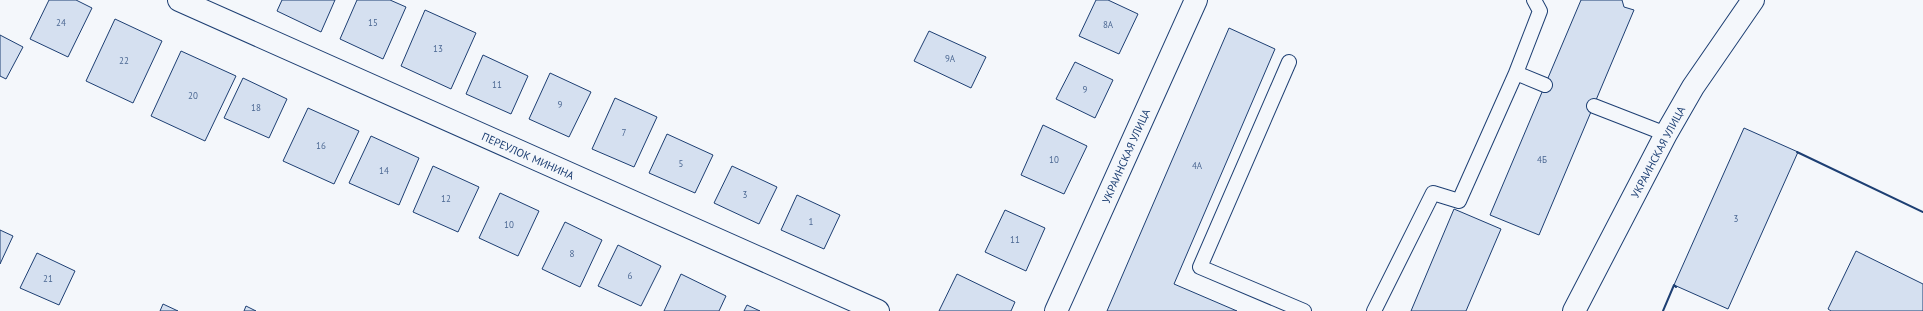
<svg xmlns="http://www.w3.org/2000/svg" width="1923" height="311" viewBox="0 0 1923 311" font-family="'PT Sans',sans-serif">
<rect width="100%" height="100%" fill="#f4f7fb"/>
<path fill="#d5e0f0" stroke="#1d3f73" d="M49,0H76L92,8L68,57L30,39Z
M282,0H335L321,32L277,11Z
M357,0H390L406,7L383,59L340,39Z
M1096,0H1108L1138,14L1119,54L1079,36Z
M1581,0H1622L1624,7L1634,10L1539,235L1490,215Z
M425,10L476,33L451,89L401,66Z
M115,19L162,41L133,103L86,81Z
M1229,28L1275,49L1174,284L1237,311H1107Z
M929,31L986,57L971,88L914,61Z
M0,35L23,47L6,79L0,76Z
M181,51L236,76L205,141L151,116Z
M483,55L528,76L511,114L466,94Z
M1075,62L1113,80L1095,118L1056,99Z
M550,73L591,92L569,137L529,119Z
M243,78L287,99L269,138L224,118Z
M615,98L657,117L634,167L592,149Z
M308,108L359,131L334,184L283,161Z
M1043,125L1087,146L1064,194L1021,175Z
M1744,128L1798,152L1728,309L1674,285Z
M667,134L713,155L695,193L649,173Z
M371,136L419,158L399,205L349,183Z
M433,166L479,187L458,232L413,212Z
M732,166L777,187L759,224L714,203Z
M500,193L539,211L518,256L479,238Z
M797,195L840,215L824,249L781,230Z
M1454,209L1501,229L1466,311H1411Z
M1005,210L1045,228L1026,271L985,252Z
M565,222L602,240L580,287L542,269Z
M0,230L13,236L0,264Z
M618,245L661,266L641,306L598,286Z
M1856,251L1923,284V311H1831L1828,309Z
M37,253L75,271L59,305L20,288Z
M681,274L726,296L719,311H664Z
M957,274L1015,302L1011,311H939Z
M163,304L178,311H160Z
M747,305L760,311H744Z
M246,306L256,311H244Z"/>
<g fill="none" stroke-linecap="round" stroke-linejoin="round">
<g stroke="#1d3f73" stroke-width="16">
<path id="lane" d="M1289,62L1200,267L1304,311
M1516,73L1540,11L1534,0
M1594,106L1666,134
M1374,311L1433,193L1459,201L1516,73L1545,85"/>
</g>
<g stroke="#1d3f73" stroke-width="24">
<path id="street" d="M179,0L878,311
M1056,311L1196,0"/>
</g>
<g stroke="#1d3f73" stroke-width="24">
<path id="secondary" d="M1574,311L1666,134L1693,87L1753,0"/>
</g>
<use href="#lane" stroke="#f4f7fb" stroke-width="14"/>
<use href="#street" stroke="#f4f7fb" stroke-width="22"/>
<use href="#secondary" stroke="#f4f7fb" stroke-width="22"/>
<path stroke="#1d3f73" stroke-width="2" d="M1797,152L1923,212
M1663,311L1674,285L1676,287"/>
</g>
<g text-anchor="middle" stroke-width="3" stroke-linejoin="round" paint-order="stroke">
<g font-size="9" fill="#4b6792">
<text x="61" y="26">24</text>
<text x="373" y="26">15</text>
<text x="1108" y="28">8А</text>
<text x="438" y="52">13</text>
<text x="950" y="62">9А</text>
<text x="124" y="64">22</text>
<text x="497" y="88">11</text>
<text x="1085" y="93">9</text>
<text x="193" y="99">20</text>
<text x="560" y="108">9</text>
<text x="256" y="111">18</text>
<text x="624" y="136">7</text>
<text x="321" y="149">16</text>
<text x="1054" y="163">10</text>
<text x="1542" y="163">4Б</text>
<text x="681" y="167">5</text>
<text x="1197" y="169">4А</text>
<text x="384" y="174">14</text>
<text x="745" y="198">3</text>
<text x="446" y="202">12</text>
<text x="1736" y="222">3</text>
<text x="811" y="225">1</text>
<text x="509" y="228">10</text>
<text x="1015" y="243">11</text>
<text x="572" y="257">8</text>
<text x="630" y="279">6</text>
<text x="48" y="282">21</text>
</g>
<g font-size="11" fill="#1d3f73" stroke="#f4f7fb">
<text transform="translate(1658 152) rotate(-62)" y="4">УКРАИНСКАЯ УЛИЦА</text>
<text transform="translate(528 156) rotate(24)" y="4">ПЕРЕУЛОК МИНИНА</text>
<text transform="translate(1126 156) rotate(-66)" y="4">УКРАИНСКАЯ УЛИЦА</text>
</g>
</g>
</svg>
